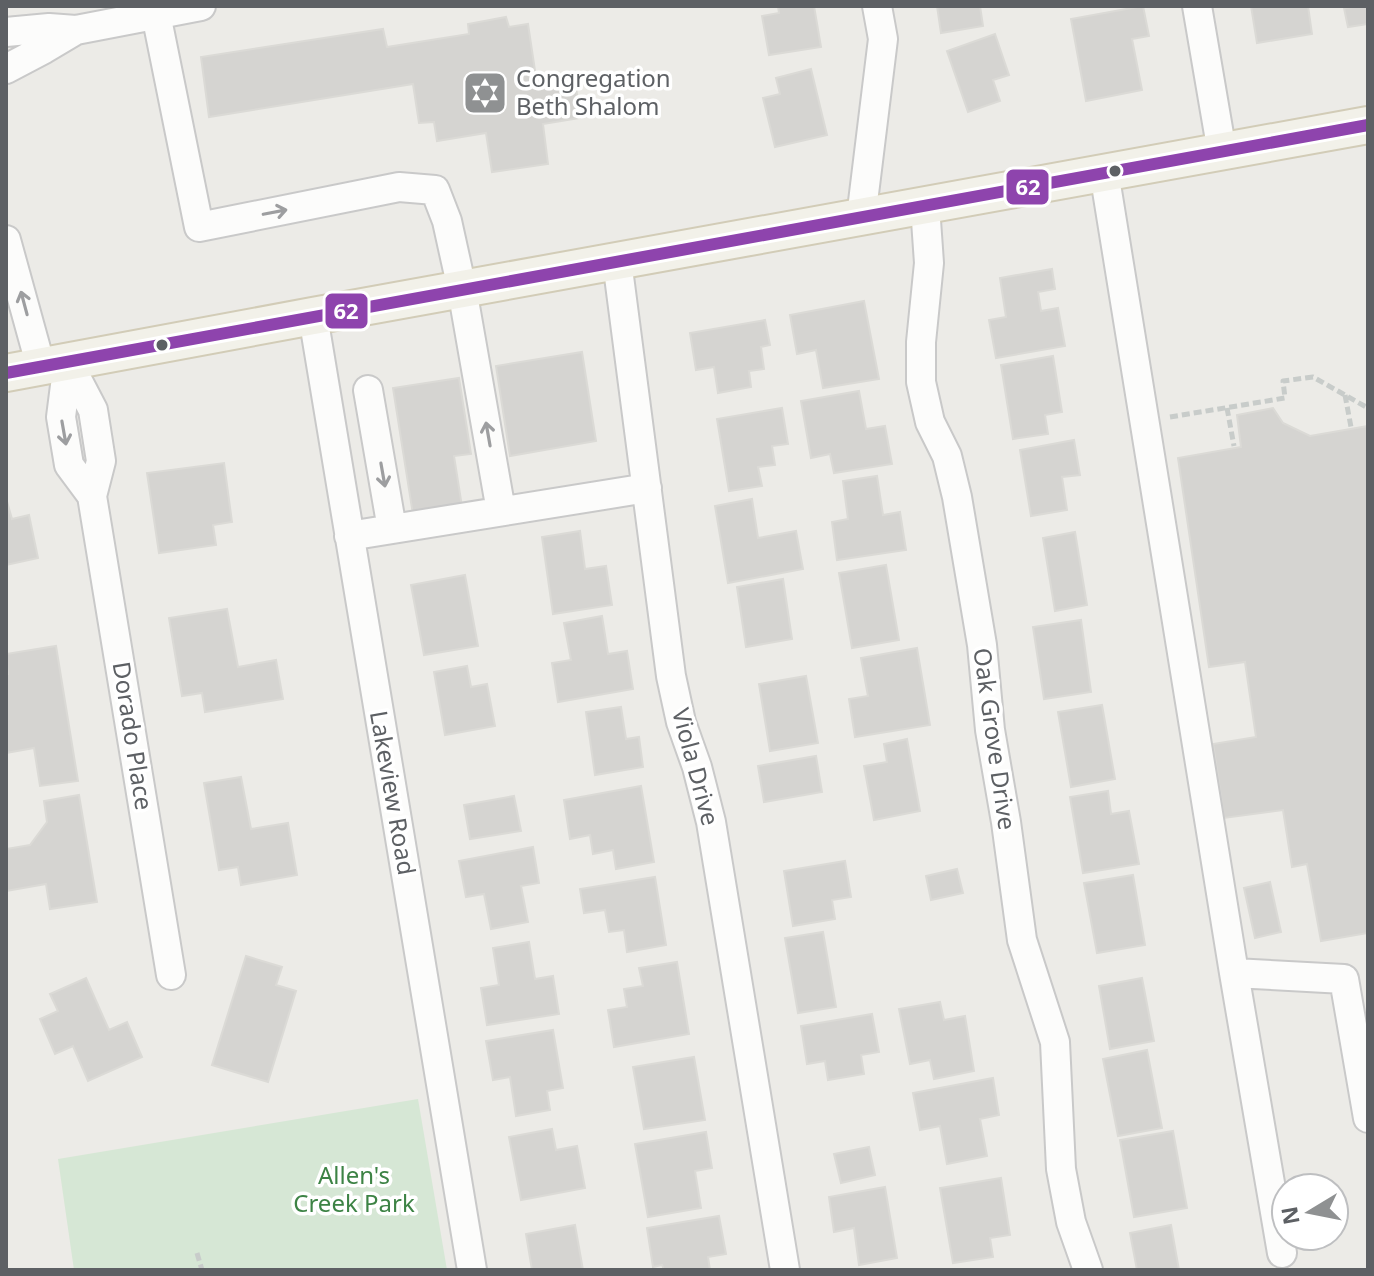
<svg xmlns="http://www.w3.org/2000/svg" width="1374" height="1276" viewBox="0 0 1374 1276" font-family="'Noto Sans',sans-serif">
<rect width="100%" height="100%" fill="#ecebe7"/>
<path fill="#d6e7d5" d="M418,1099L447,1270H74L58,1159Z"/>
<path fill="#d5d4d1" stroke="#dbdad6" stroke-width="2" d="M778,6H814L821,47L769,55L762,16L779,13Z
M937,6H980L983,26L941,33Z
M1143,6L1149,36L1132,39L1142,90L1086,101L1071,19Z
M1251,6H1308L1312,34L1257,43Z
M1360,6H1368V24L1348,27L1344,8Z
M506,17L509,27L528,24L537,84L575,79L580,118L543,124L548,164L492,172L486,133L437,141L434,122L419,123L413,84L209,117L201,57L383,29L387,47L469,34L468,24Z
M995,34L1009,75L993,80L1000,101L968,112L947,51Z
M811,69L827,135L775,147L763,98L780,94L776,78Z
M1052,269L1055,289L1038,292L1041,311L1058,308L1065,346L996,358L989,320L1006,317L1000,278Z
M864,301L879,379L823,388L816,350L797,354L790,315Z
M765,320L770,345L761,347L764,369L749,371L751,387L718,393L714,367L696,370L690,333Z
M582,352L596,441L510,456L496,366Z
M1053,356L1062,412L1045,415L1048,434L1013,439L1001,365Z
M459,378L471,454L454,456L463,513L414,521L393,388Z
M859,391L866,429L885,426L892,464L834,473L830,454L811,458L801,401Z
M782,408L788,444L772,446L775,465L758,467L762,486L729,491L717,419Z
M1273,408L1283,423L1310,436L1368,426V933L1321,941L1307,864L1292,867L1283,810L1224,818L1213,744L1256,737L1245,662L1209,667L1178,458L1241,447L1237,415Z
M1074,440L1080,475L1062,477L1067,510L1031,516L1020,450Z
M224,463L232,522L213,525L216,545L159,553L147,473Z
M877,476L883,515L900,512L906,550L837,560L832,522L848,519L843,481Z
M6,498L12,519L29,515L38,558L6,565Z
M752,499L758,538L796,531L803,569L728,583L715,506Z
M580,531L585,569L606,566L612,605L553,614L542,537Z
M1075,532L1087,605L1055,611L1043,538Z
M886,565L899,640L852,648L839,573Z
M465,575L478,646L424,655L411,585Z
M783,579L792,639L746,647L737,587Z
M227,609L238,667L276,660L283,699L205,712L202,693L182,696L169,618Z
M602,616L608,654L627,651L633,689L558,702L552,663L571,660L564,623Z
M1081,620L1091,692L1044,699L1033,627Z
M56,646L78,781L40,786L34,748L6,753V674H8L6,654Z
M917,648L930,725L855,737L849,699L868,696L861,658Z
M467,666L471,687L487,684L495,726L445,735L434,672Z
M806,676L818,743L770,751L759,684Z
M1102,705L1115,779L1071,787L1058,712Z
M621,707L626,739L639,737L643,767L595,775L586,712Z
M907,739L920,811L874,820L864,766L887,762L884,744Z
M816,756L822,792L764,802L758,766Z
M241,777L251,829L288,823L297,875L241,885L238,867L219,870L204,783Z
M641,786L654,862L616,869L613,850L593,854L590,835L570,839L564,800Z
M1108,791L1111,814L1129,811L1139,864L1083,873L1070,797Z
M79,795L97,902L50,909L46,884L6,891V849L30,845L47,822L44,801Z
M514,796L521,831L470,839L464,805Z
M533,847L539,883L521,886L528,922L491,929L484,894L466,897L459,861Z
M845,861L851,897L832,900L835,919L793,926L784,871Z
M957,869L963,893L931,900L926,876Z
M1133,875L1145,945L1097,953L1084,883Z
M655,877L666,945L627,952L624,930L609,932L605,910L584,913L580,889Z
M1270,882L1281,932L1255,938L1244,888Z
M823,932L836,1007L798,1013L785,938Z
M529,942L535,979L553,976L559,1014L487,1025L481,988L499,985L493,948Z
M246,956L282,967L276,985L296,991L268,1082L212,1065Z
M677,962L689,1034L614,1047L608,1010L627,1007L624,989L643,986L639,968Z
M86,978L109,1030L127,1022L142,1057L88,1081L73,1046L55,1054L40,1019L58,1011L50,994Z
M1142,978L1154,1041L1110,1049L1099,986Z
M940,1002L944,1020L965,1016L974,1071L934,1079L930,1060L910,1064L899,1009Z
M872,1014L879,1052L861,1055L864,1074L828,1080L825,1061L807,1064L801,1026Z
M553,1030L563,1088L547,1091L550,1110L516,1116L510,1077L493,1080L486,1041Z
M1147,1050L1162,1128L1118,1136L1103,1059Z
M694,1057L705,1120L644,1129L633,1067Z
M993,1078L999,1115L980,1119L987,1156L947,1164L940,1126L920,1130L913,1093Z
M552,1129L556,1150L577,1146L585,1188L521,1200L509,1137Z
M1173,1131L1187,1208L1134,1217L1120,1140Z
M706,1132L712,1168L695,1171L701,1208L648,1217L635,1144Z
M869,1147L875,1175L841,1183L834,1154Z
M1001,1178L1010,1235L990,1238L993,1257L953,1263L940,1188Z
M885,1187L897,1258L859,1265L854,1228L834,1232L829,1197Z
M719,1216L726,1254L708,1257L710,1270H664L662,1265L653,1267L647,1228Z
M575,1225L583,1270H532L526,1234Z
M1171,1225L1179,1270H1137L1130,1233Z"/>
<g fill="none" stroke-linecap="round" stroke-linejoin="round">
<g stroke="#c9c9c9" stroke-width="32">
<path id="minor" d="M1197,6L1222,152
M156,14L199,227L399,187L435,190L447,221L462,289L501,511
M6,32L49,28L76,30L201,6
M6,69L44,49L76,30
M1104,172L1234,973L1344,979L1368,1118
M925,206L929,263L921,342V382L930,422L947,456L957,497L982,645L990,730L1006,822L1022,940L1055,1042L1061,1169L1071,1222L1088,1270
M861,218L883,39L877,6
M6,240L41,367
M617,261L671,676L681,722L697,767L711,822L785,1270
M313,316L472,1270
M68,362L93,410L101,461L92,496L171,975
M68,362L61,417L69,465L92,496
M368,390L392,529
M349,536L647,488
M1234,973L1282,1253"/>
</g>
<g stroke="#d2ccb7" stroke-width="40">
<path id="major" d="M6,373L313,316L1368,125"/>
</g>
<path stroke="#c8ccca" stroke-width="5" stroke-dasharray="8 4" stroke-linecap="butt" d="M1345,395L1351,427
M1227,408L1234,446
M1170,417L1285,398L1283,381L1313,377L1368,408
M197,1253L202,1270"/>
<use href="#minor" stroke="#fcfcfb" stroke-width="28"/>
<use href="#major" stroke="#f2f1e9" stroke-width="36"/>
<g stroke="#fff" stroke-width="18">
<path id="bus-1" d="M6,373L1368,125"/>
</g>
<use href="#bus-1" stroke="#8e44ad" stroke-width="12"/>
</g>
<defs><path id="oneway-shaft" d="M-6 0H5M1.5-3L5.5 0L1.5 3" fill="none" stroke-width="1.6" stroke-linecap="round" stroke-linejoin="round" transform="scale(2)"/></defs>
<g stroke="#9d9ea0">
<use href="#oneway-shaft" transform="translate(275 212) rotate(-11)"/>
<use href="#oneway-shaft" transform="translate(24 303) rotate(-105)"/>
<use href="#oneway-shaft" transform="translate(64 433) rotate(80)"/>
<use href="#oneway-shaft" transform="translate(488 434) rotate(-100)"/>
<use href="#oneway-shaft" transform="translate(383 475) rotate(80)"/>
</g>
<defs>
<g id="synagogue-square" transform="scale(2.3)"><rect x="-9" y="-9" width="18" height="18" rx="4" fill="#8f9192" stroke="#fff"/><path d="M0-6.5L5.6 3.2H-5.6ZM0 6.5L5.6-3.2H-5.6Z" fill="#fff"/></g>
</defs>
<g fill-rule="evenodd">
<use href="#synagogue-square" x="485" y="93"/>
</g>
<g fill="#5d6064" stroke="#fff" stroke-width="3">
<circle cx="1115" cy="171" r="7"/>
<circle cx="162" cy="345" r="7"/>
</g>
<g text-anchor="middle" stroke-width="7" stroke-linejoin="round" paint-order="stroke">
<g font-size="24" fill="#5d6064" stroke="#fff" text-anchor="start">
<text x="516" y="87">Congregation<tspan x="516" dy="28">Beth Shalom</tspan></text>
</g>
<g font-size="24" fill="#5d6064" stroke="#fff">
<text transform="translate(132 736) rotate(81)" y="8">Dorado Place</text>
<text transform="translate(994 739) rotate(82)" y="8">Oak Grove Drive</text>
<text transform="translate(695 767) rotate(75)" y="8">Viola Drive</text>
<text transform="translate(392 793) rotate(80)" y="8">Lakeview Road</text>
</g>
<g font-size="24" fill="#3d8345" stroke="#fff">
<text x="354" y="1184">Allen's<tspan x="354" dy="28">Creek Park</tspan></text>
</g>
</g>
<g stroke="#fff" stroke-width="3">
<rect x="1005" y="168" width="45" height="38" rx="8" fill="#8e44ad"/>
<rect x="324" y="292" width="45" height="38" rx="8" fill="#8e44ad"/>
</g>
<g font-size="22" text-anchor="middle" font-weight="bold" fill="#fff">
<text x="1028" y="195">62</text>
<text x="346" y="319">62</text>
</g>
<rect width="1374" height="1276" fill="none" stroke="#5d6064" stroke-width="16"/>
<g transform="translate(1310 1212) rotate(260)"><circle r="38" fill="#ffffff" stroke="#bebfc1" stroke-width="2"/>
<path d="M0-6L14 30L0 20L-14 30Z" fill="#8f9192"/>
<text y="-12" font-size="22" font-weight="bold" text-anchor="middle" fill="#5d6064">N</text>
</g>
</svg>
